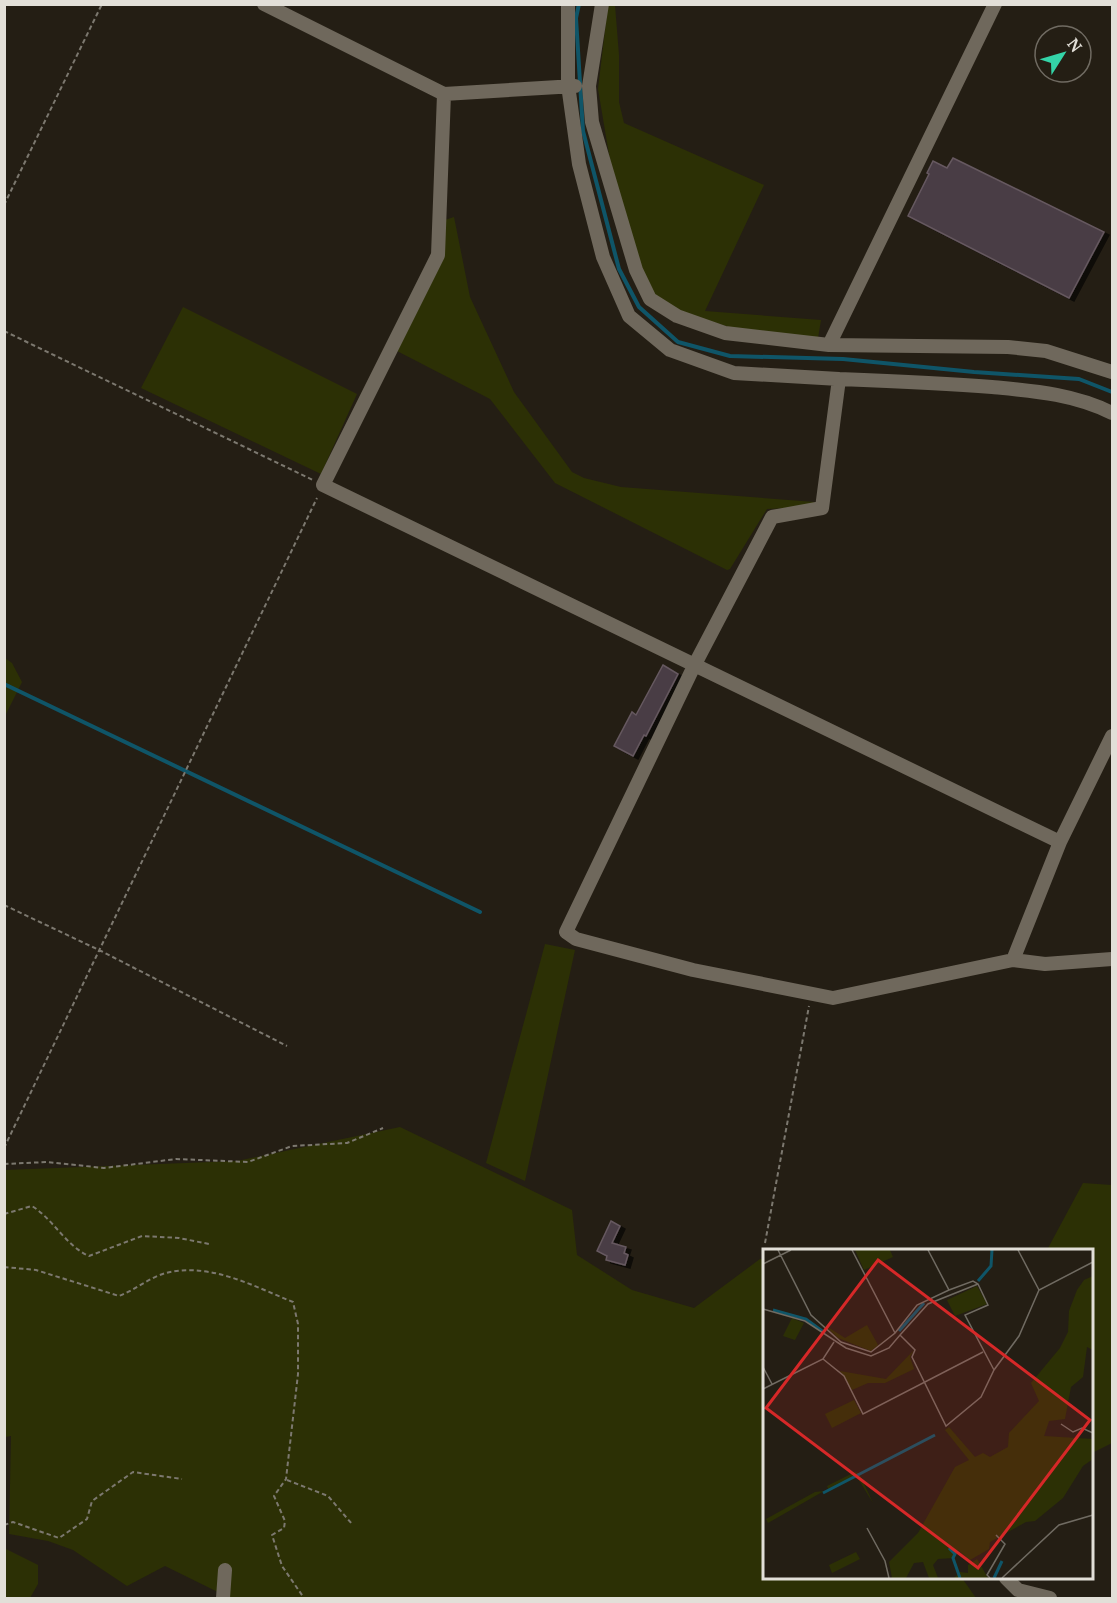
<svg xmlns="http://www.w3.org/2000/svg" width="1117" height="1603" viewBox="0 0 1117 1603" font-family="'PT Serif',serif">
<defs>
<filter id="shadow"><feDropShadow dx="5" dy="3" stdDeviation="0" flood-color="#0009"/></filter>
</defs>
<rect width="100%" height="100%" fill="#241e14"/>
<path fill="#2c3005" d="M608,5H615L619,55V102L624,123L764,185L705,311L821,320L818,338L729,327L685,313L656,298L642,271L613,178L598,89Z
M454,217L470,297L514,392L572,472L584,478L621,487L815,502L810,507L767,509L730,569L727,570L555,483L490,399L397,351L445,220Z
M183,307L357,394L321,474L141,388Z
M5,658L12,663L22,682L5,716Z
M545,944L575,950L525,1181L486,1163Z
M400,1127L572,1210L577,1255L632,1290L694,1308L760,1259H764V1578H962L976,1598H230L165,1566L127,1586L73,1550L48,1541L9,1534L11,1436L5,1437V1170L237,1161Z
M1083,1183L1112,1185V1443L1092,1453V1250H1047Z
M4,1548L38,1565V1584L30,1598H5Z"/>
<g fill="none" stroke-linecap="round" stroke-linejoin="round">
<path stroke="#0f5568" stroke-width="4" d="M579,4L576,18L583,131L619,269L639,307L678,342L730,356L843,359L974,372L1079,379L1112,392
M4,684L480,912"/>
</g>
<path fill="#4a3e45" stroke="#665960" stroke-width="1.5" filter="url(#shadow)" d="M953,158L1104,232L1069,298L908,216L929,174L927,173L933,161L947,168Z
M663,665L678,674L646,736L644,735L633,756L614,746L632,712L636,715Z
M611,1221L620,1226L612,1243L626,1247L624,1253L628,1255L625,1265L606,1260L607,1256L597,1251Z"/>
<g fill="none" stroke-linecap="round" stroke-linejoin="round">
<path stroke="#7c786f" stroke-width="2" stroke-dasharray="4.5 3" stroke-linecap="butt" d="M4,205L102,4
M4,331L313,480
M4,905L101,951L287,1046
M4,1148L317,498
M4,1164L47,1162L104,1168L176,1159L248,1162L292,1146L347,1143L383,1128
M4,1214L32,1206C54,1220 66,1246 89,1256L142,1236L179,1238L209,1244
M765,1243L809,1006
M4,1267L36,1270L119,1296C135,1290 150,1277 166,1273C210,1262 253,1286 293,1302L298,1324V1374L286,1479L274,1496L285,1521L284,1528L272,1535L282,1566L304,1598
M287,1480L328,1496L352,1524
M4,1525L13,1522L59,1538L87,1519L92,1501L133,1472L182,1479"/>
<path stroke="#6f685c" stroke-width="14" d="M264,4L444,94L575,86
M568,4V85L579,164L603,257L629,316L670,350L734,373L839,379L822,508L772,517L694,666L566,932L576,939L693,970L833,998L1013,960L1045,964L1112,959
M602,4L589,86L592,122L636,270L650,299L677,316L725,333L829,345L995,4
M444,94L438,255L323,485L1060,842
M829,345L1008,347L1046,351L1112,372
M839,379C890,381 941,383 992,387C1034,391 1074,394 1112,413
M1013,960L1060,842L1112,736
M1006,1578L1018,1590L1050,1598
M223,1598L225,1570"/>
</g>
<g transform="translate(763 1249)">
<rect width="330" height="330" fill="#241e14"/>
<path d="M92,1H127L130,8L101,21ZM330,27V101L324,98L320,128L308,138L302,170L286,172L281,187L330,190V210L320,217L300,249L272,272L263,273L227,293L226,300L207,311L195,301L191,309L175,310L170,316L175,329H166L160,313L151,314L143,329H129L126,313L155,284L192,218L206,211L182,181L186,178L212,208L220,204L227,208L245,198L246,184L276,152L268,134L297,99L305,83L306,62L314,41L321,31ZM214,37L224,55L192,67L184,51ZM29,69L41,74L32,91L20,87ZM60,75L82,89L104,76L115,96L130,84L108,102L75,89ZM151,101L147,108L151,120L122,134H105L89,141L77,122L123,130ZM91,151L98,164L69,179L62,165ZM92,223L96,224L110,254L94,228L66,242L64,237ZM61,242L5,274L3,270L52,243ZM93,303L97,310L69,324L66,316ZM214,310L225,329H191L197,323L205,324V316Z" fill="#2c3005"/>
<path fill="none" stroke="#0f5568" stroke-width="3" d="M215,32L228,17L229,1M10,61L43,70L62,84M136,82L161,54M60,244L172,186M186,299L192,305L190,309L197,329M231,329L239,312"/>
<path fill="none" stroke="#706b62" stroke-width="1.5" d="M15,1L48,66L78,93L108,103L132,84L89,1M165,1L186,41L210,32L215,35L225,56L202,66L231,121M255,1L276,41M0,15L28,1M0,60L42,72L83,99L108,107L126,99L137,86L152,101L149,108L183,177L218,148L231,121L256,87L276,41L330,13M132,84L154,56L186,41M137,86L165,55L215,35M60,110L81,127L100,165L220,103M0,118L9,135M0,140L60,110L71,93M298,175L310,183L319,179L330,184M104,279L122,312L126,329M227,329L224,326L242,295L233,286M239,329L296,276L330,266"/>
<path fill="#d62828" fill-opacity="0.15" stroke="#d62828" stroke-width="3" d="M115,11L327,171L215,319L3,159Z"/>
<rect width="330" height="330" fill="none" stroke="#e2dfd8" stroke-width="3"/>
</g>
<rect width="1117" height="1603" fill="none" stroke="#e2dfd8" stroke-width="12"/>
<g transform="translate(1063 54) rotate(53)"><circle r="28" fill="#241e14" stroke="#706b62" stroke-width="1.5"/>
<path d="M0-4.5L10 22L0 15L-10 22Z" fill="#34d4a8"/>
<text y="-9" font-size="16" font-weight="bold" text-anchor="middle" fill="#e2dfd8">N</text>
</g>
</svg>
